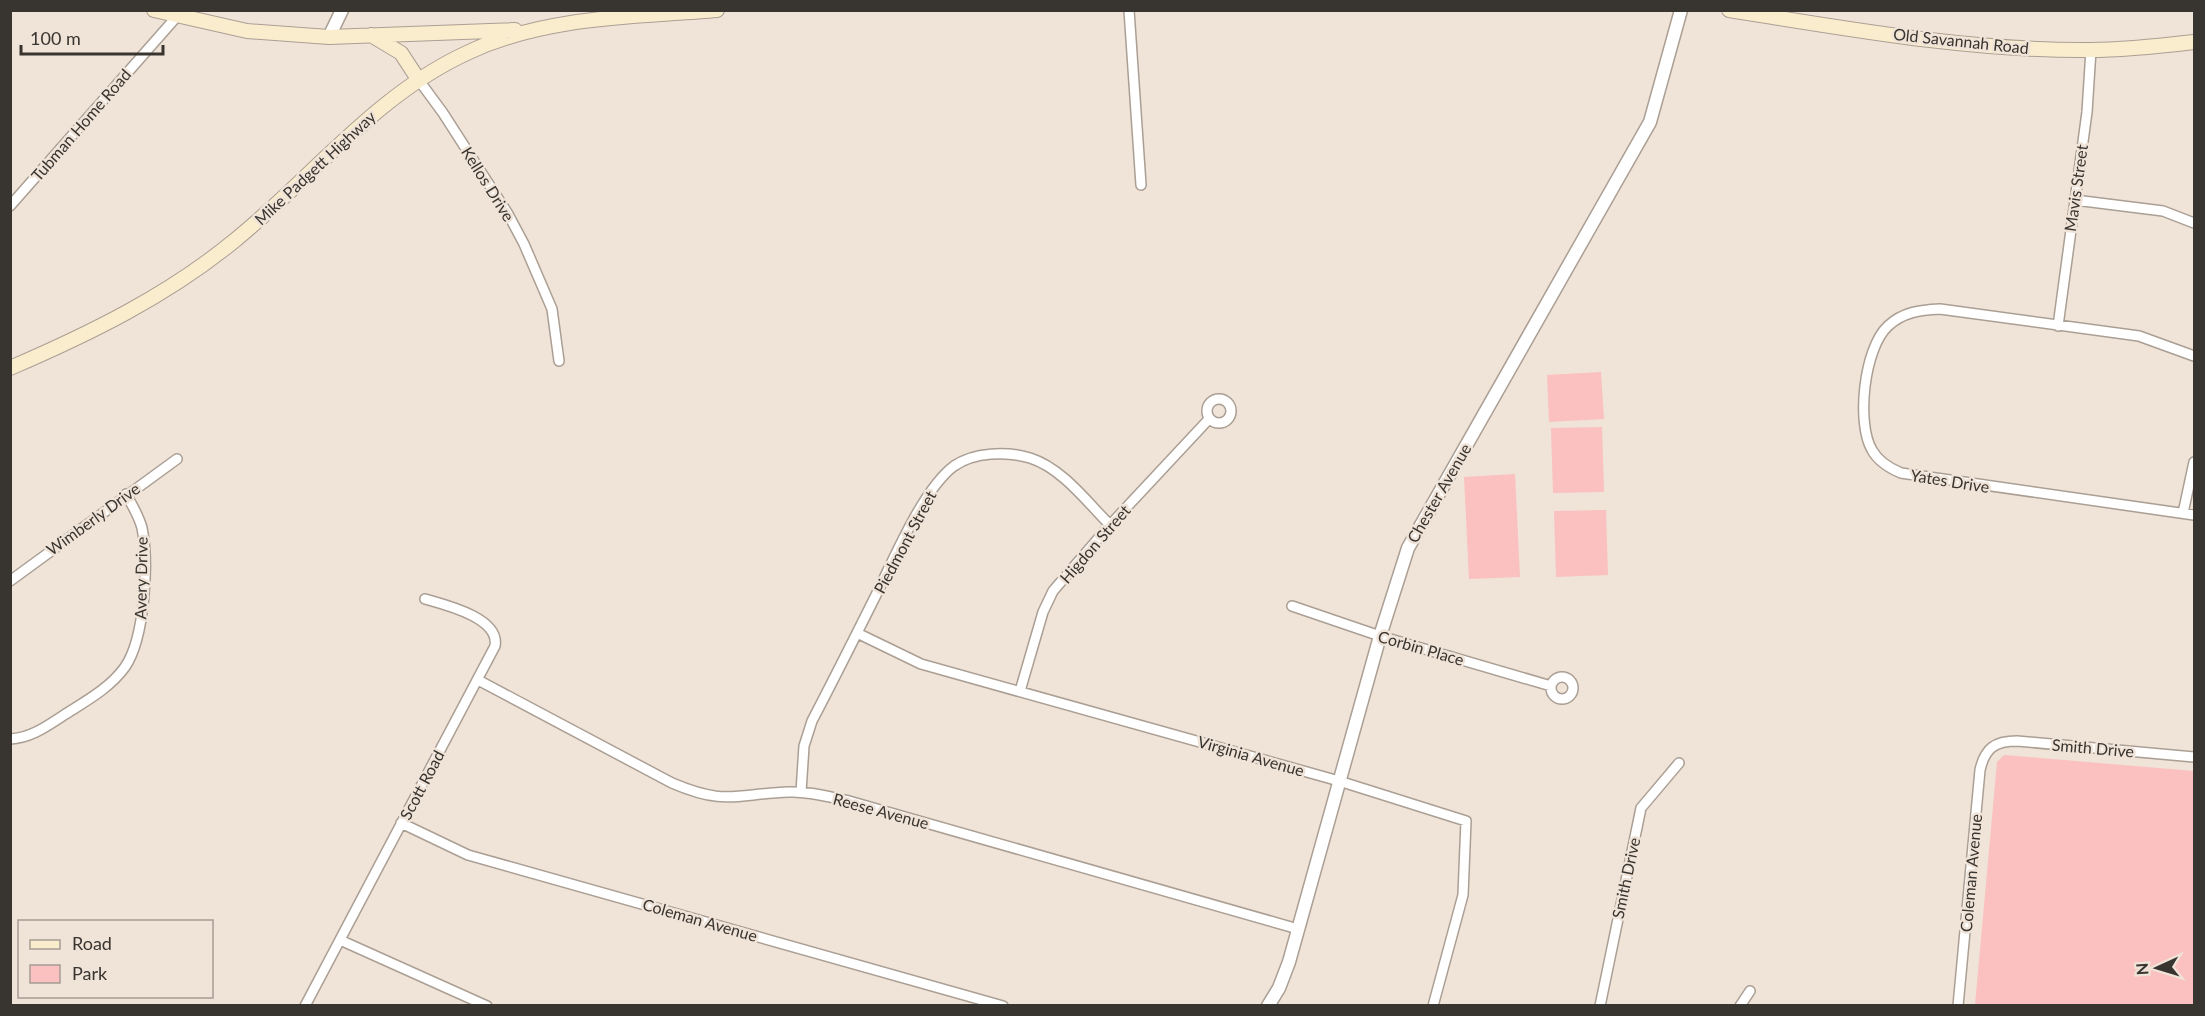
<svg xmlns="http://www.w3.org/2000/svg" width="2205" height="1016" viewBox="0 0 2205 1016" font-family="Lato,sans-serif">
<rect width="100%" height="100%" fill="#f0e3d8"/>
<path fill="#fbc0c0" d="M1601,372L1604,419L1549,422L1547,375Z
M1602,427L1604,492L1553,493L1551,428Z
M1515,474L1520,577L1469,579L1464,477Z
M1606,510L1608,575L1556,577L1554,511Z
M2004,755L2194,771V1005H1975L1997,762Z"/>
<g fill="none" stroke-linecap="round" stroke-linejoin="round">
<g stroke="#ab9f94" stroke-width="12">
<path id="minor" d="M1129,10L1141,185
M418,79L443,113L508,214L524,244L552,309L559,361
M2075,200L2163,211L2194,223
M10,206L179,14
M2058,326L2087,112L2091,50
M2194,356L2139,336L1940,309C1920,310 1903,312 1888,326C1864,348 1856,423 1872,450C1878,461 1889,468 1901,473L2194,515
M1207 411a12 12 0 1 1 24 0a12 12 0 1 1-24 0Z
M2183,513L2194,462
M10,581L177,459
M1292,606L1380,636L1551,686
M857,633L921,664L1339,781L1466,821L1463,895L1433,1006
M1551 688a11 11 0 1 1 22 0a11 11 0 1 1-22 0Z
M478,680L672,783C726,806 735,794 789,792C809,791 829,797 849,801L1298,929
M1020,691L1043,612L1053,591L1110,525L1209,419
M10,739C31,738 47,726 64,715C86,701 110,688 125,667C145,638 149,562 142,528C139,516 132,505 126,494
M801,792L804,746L812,721C834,679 855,637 876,595C894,559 923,489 954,466C974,452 1007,451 1030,458C1062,468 1087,502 1110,525
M401,823L468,855L1003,1006
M340,940L487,1006
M305,1006L495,646C500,618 446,605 425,599
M1600,1006L1641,808L1679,763
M1740,1006L1750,991
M1958,1006L1980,770C1985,748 1995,741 2017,741L2194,757"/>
</g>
<g stroke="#ab9f94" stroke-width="15">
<path id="tertiary" d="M329,37L342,10
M1268,1006L1279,988L1289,962L1380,636L1408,548L1650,122L1681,10"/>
</g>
<g stroke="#ab9f94" stroke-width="16">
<path id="secondary" d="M154,10L247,31L329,37L515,30
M1729,10C1849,29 1969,51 2090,50C2125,50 2160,46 2194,42
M371,35L401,53L418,79
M10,368C89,334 167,296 234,241C312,178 376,94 469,52C546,16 634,17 717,10"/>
</g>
<use href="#minor" stroke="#fff" stroke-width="9"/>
<use href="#tertiary" stroke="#fff" stroke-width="12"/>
<use href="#secondary" stroke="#faedce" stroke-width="14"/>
</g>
<g text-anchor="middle" stroke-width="5" stroke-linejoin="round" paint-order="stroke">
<g font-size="16" fill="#38342f" stroke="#f0e3d8">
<text transform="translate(1961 41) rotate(6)" y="6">Old Savannah Road</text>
<text transform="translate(81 125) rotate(-49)" y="6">Tubman Home Road</text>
<text transform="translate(315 168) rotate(-43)" y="6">Mike Padgett Highway</text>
<text transform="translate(488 184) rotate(58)" y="6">Kellos Drive</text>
<text transform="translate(2076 188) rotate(-82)" y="6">Mavis Street</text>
<text transform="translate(1950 481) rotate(9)" y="6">Yates Drive</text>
<text transform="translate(1439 493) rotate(-60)" y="6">Chester Avenue</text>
<text transform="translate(93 519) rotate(-36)" y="6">Wimberly Drive</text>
<text transform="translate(905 542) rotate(-62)" y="6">Piedmont Street</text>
<text transform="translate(1095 544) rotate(-49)" y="6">Higdon Street</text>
<text transform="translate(141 578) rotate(-89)" y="6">Avery Drive</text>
<text transform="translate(1421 648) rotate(16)" y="6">Corbin Place</text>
<text transform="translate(2093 748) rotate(5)" y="6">Smith Drive</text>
<text transform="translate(1251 756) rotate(16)" y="6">Virginia Avenue</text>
<text transform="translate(422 785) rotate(-62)" y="6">Scott Road</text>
<text transform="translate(881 811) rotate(15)" y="6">Reese Avenue</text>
<text transform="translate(1971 873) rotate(-85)" y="6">Coleman Avenue</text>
<text transform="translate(1626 878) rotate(-78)" y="6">Smith Drive</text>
<text transform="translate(700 920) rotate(16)" y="6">Coleman Avenue</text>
</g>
</g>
<rect width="2205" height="1016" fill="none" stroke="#38342f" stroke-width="24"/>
<rect x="18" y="920" width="195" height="78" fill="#f0e3d8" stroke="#a69d94" stroke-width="1.5"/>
<rect x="30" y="940" width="30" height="9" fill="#faedce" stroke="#a69d94" stroke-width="1.5"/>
<text x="72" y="950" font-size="18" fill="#38342f">Road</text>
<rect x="30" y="965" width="30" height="18" fill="#fbc0c0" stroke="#a69d94" stroke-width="1.5"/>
<text x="72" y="980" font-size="18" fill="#38342f">Park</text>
<g transform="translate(2157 968) rotate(266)" stroke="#f0e3d8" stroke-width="4.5" paint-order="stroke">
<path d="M0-4.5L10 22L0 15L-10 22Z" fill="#38342f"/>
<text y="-9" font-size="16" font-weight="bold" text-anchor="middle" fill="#38342f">N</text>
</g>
<path d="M21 45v9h142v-9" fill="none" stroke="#38342f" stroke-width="3"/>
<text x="30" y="45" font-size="18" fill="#38342f" stroke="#f0e3d8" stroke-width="4.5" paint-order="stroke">100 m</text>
</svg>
